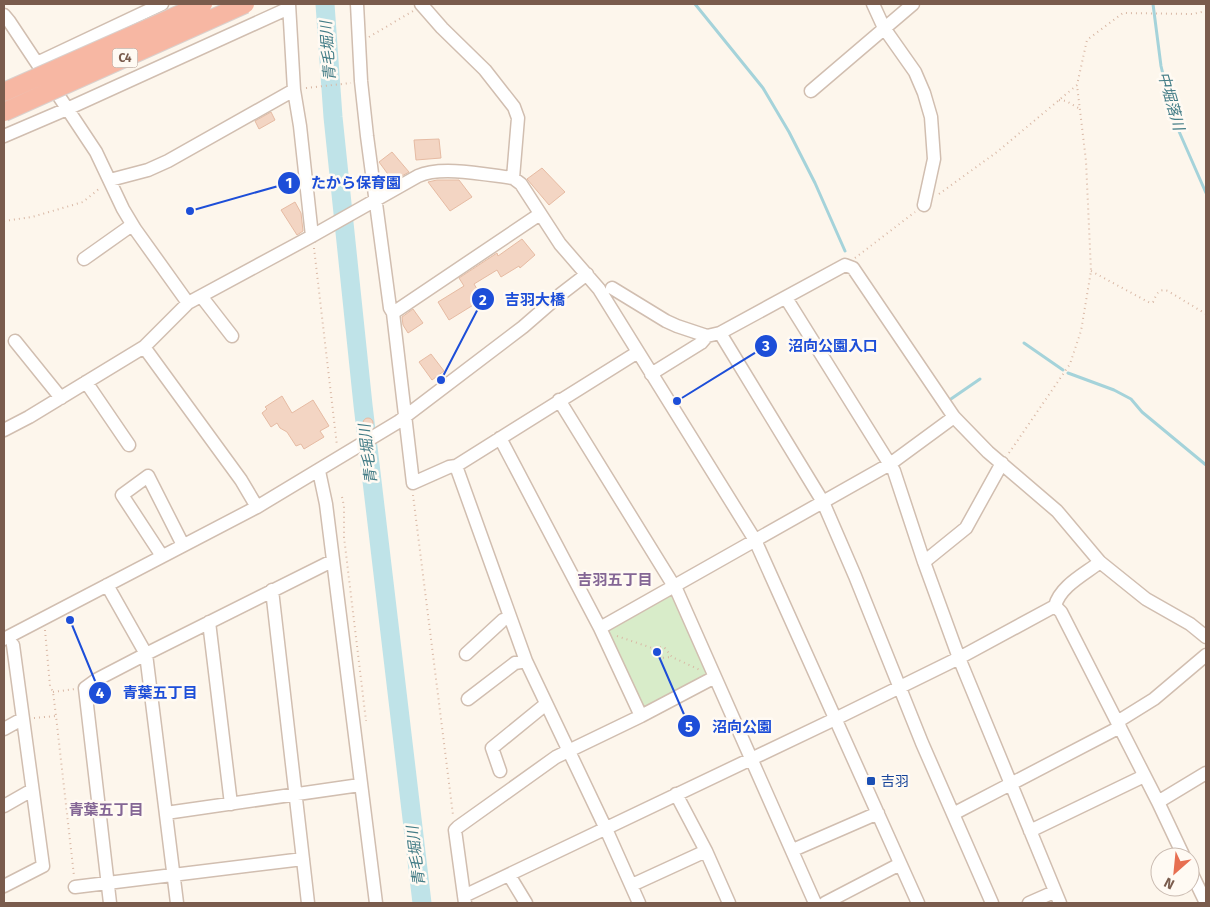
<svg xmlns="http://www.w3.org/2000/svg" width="1210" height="907" viewBox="0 0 1210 907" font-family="'Fira Sans','Noto Sans JP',sans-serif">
<rect width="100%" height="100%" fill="#fdf6ec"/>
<path fill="#d8ecc9" d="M667,594L672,597L708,672L706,677L646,706H642L606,632L608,629Z"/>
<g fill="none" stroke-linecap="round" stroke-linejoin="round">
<path stroke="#a5d3da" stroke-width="3" d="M695,4L763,88L789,132L815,183L845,251
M1153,4L1161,66L1174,120L1206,193
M1024,343L1063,370
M1068,373L1114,390L1131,399L1142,412L1206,465
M948,401L980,379"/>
<path stroke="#bfe3e8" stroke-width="19" d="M325,4L333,117L363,405L422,903"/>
</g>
<path fill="#f3d5c3" stroke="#e6bba3" d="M271,112L275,120L259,129L255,121Z
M439,139L441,158L416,160L414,140Z
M392,152L409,172L393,181L379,162Z
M542,168L565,192L549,205L527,179Z
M437,180H459L472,197L450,211L428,182Z
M295,202L301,213L303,231L297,235L281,210Z
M522,239L535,255L520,268L519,266L501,277L497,270L474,284L483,299L449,320L438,302L464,286L459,278L497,253L498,256Z
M413,309L423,323L408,333L403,325L402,317Z
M431,354L444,371L432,380L419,362Z
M282,396L292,413L313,400L329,426L320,431L324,437L304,449L301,444L296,446L287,432L280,428L277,423L271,427L262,413L267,409L265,407Z
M363 423a5 5 0 1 1 10 0a5 5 0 1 1-10 0Z"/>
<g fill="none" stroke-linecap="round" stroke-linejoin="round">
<g stroke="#d1beb0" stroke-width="15">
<path id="minor" d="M289,4L294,90L300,126L312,236
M357,4L361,81L367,136L390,308L393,313
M421,4L442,28L485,70L514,107L518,118L513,178
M873,4L884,28L915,72L924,93L931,117L934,159L924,205
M4,15L9,21L96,152L123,209L135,229L188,303
M37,63L162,4
M811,91L913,4
M4,136L67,109L289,8
M110,180L148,170L168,161L294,90
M540,214L393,313L413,483L449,467L456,466L638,352
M84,259L132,225
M612,288L666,321L677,326L707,336L720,333L845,265L853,268L954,417L988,452L1057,511L1100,562L1146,599L1190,624L1206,637
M201,296L232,336
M786,298L894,471L924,562L959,658L1060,903
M720,333L823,502L855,576L922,743L992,903
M15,341L61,398
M144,347L241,480L257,507
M651,374L701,343L707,336
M86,382L129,445
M559,400L677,591L815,903
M4,430L29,417L144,347L188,303L312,236L418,176C441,165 488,175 513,178L521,184L560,244L599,289L755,540L918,903
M500,438L600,628L641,716
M456,466L526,661L606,829L639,903
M319,471L326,504L376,903
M162,556L122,495L148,476L183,545
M924,562L966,528L1002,463
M107,585L146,654L177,903
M272,590L308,903
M1055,606L1061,612L1158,802L1184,857
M1055,606C1060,586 1085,574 1100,562
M209,622L231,804
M600,628L890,464L954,417
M4,639L257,507L398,422L523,327L561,294L587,274
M466,654L503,620L510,618
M468,699L515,663L526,661
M1117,722L1154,699L1206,655
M4,729L22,719
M500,771L492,748L546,704
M676,794L706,851L729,903
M1158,802L1206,773
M4,806L32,790
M166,813L360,785
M953,814L1120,727
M1030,831L1144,776
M793,850L878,813
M1190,870L1206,903
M509,875L526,903
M632,885L706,851
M4,886L43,866L13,645
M75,887L303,859
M464,896L835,719L959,658L1055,606
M110,903L85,688L96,680L146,654L332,561
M465,903L455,830L458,827L556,757L641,716L715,677
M825,903L900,864
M1029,903L1054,892"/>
</g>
<path stroke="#d9b8a5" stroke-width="2" stroke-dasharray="1 4" stroke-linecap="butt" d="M369,37L413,11
M306,88L351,83
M1059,100L1066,101L1080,109
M939,194L997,152L1077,85L1087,40L1123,13L1193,14L1206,11
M4,221L32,217L83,202L100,188
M314,248L337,446
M855,258L915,212
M1091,271L1150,303L1153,302C1157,294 1158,288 1168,291L1206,314
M1009,453L1070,364L1081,331L1091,271L1086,161L1077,85
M413,495L453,815
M342,497L344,506V537L366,721
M45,630L50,686L53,692L56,716L74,876
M617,636L652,648L664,647L672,657L700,670
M652,649L660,658L672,657
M53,692L75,689
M34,718L56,716"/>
<use href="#minor" stroke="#fff" stroke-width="12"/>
<g stroke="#dad1cd" stroke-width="20" stroke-linecap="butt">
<path id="highway-bridge" d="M4,92L203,4
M4,112L245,4"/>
</g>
<use href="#highway-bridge" stroke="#f7b7a3" stroke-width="18"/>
</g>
<rect fill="#1a4fb4" stroke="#fffaf3" stroke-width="2" x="866" y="776" width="10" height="10" rx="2.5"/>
<g text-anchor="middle" stroke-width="5" stroke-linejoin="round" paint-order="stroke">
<rect fill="#fffaf3" stroke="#a28b7f" stroke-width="1" x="112.5" y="48.5" width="25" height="19" rx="4"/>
<g font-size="12" font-weight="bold" fill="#7a5c4d">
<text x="125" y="62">C4</text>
</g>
<g font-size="14" fill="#164399" stroke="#fffaf3" text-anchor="start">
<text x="881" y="786">吉羽</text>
</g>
<g font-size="15" font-style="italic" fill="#437c86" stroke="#fffaf3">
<text transform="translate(328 51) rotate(-94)" y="5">青毛堀川</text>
<text transform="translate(1171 101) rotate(74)" y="5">中堀落川</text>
<text transform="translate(368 454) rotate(-97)" y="5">青毛堀川</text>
<text transform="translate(416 856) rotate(-97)" y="5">青毛堀川</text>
</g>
<g font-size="15" font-weight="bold" fill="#846695" stroke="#fffaf3">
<text x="615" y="585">吉羽五丁目</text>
<text x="106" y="815">青葉五丁目</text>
</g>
</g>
<path fill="none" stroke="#1d4ed8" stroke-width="2" d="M190 211L289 183M441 380L483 299M677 401L766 346M70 620L100 693M657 652L689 726"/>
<g fill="#1d4ed8" stroke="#fffaf3" stroke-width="2">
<circle cx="190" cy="211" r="5"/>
<circle cx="441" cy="380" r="5"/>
<circle cx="677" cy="401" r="5"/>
<circle cx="70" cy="620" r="5"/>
<circle cx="657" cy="652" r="5"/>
<circle cx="289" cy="183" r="12"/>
<circle cx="483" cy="299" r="12"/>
<circle cx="766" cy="346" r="12"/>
<circle cx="100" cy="693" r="12"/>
<circle cx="689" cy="726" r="12"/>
</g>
<g font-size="15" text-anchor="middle" font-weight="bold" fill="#fff">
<text x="289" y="188">1</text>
<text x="483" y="305">2</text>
<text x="766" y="351">3</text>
<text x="100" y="698">4</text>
<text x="689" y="732">5</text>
</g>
<g font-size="15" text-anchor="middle" font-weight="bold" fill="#1d4ed8" stroke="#fffaf3" stroke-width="5" stroke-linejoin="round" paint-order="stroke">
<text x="356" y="188">たから保育園</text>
<text x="535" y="305">吉羽大橋</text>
<text x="833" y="351">沼向公園入口</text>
<text x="160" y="698">青葉五丁目</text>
<text x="742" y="732">沼向公園</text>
</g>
<rect width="1210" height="907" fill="none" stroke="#7a5c4d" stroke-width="10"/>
<g transform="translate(1175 872) rotate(207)"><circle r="24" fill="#fffaf3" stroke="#cabbb1"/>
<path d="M0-4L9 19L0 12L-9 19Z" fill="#e76f51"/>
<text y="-8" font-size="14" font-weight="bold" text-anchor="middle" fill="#7a5c4d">N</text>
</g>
</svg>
